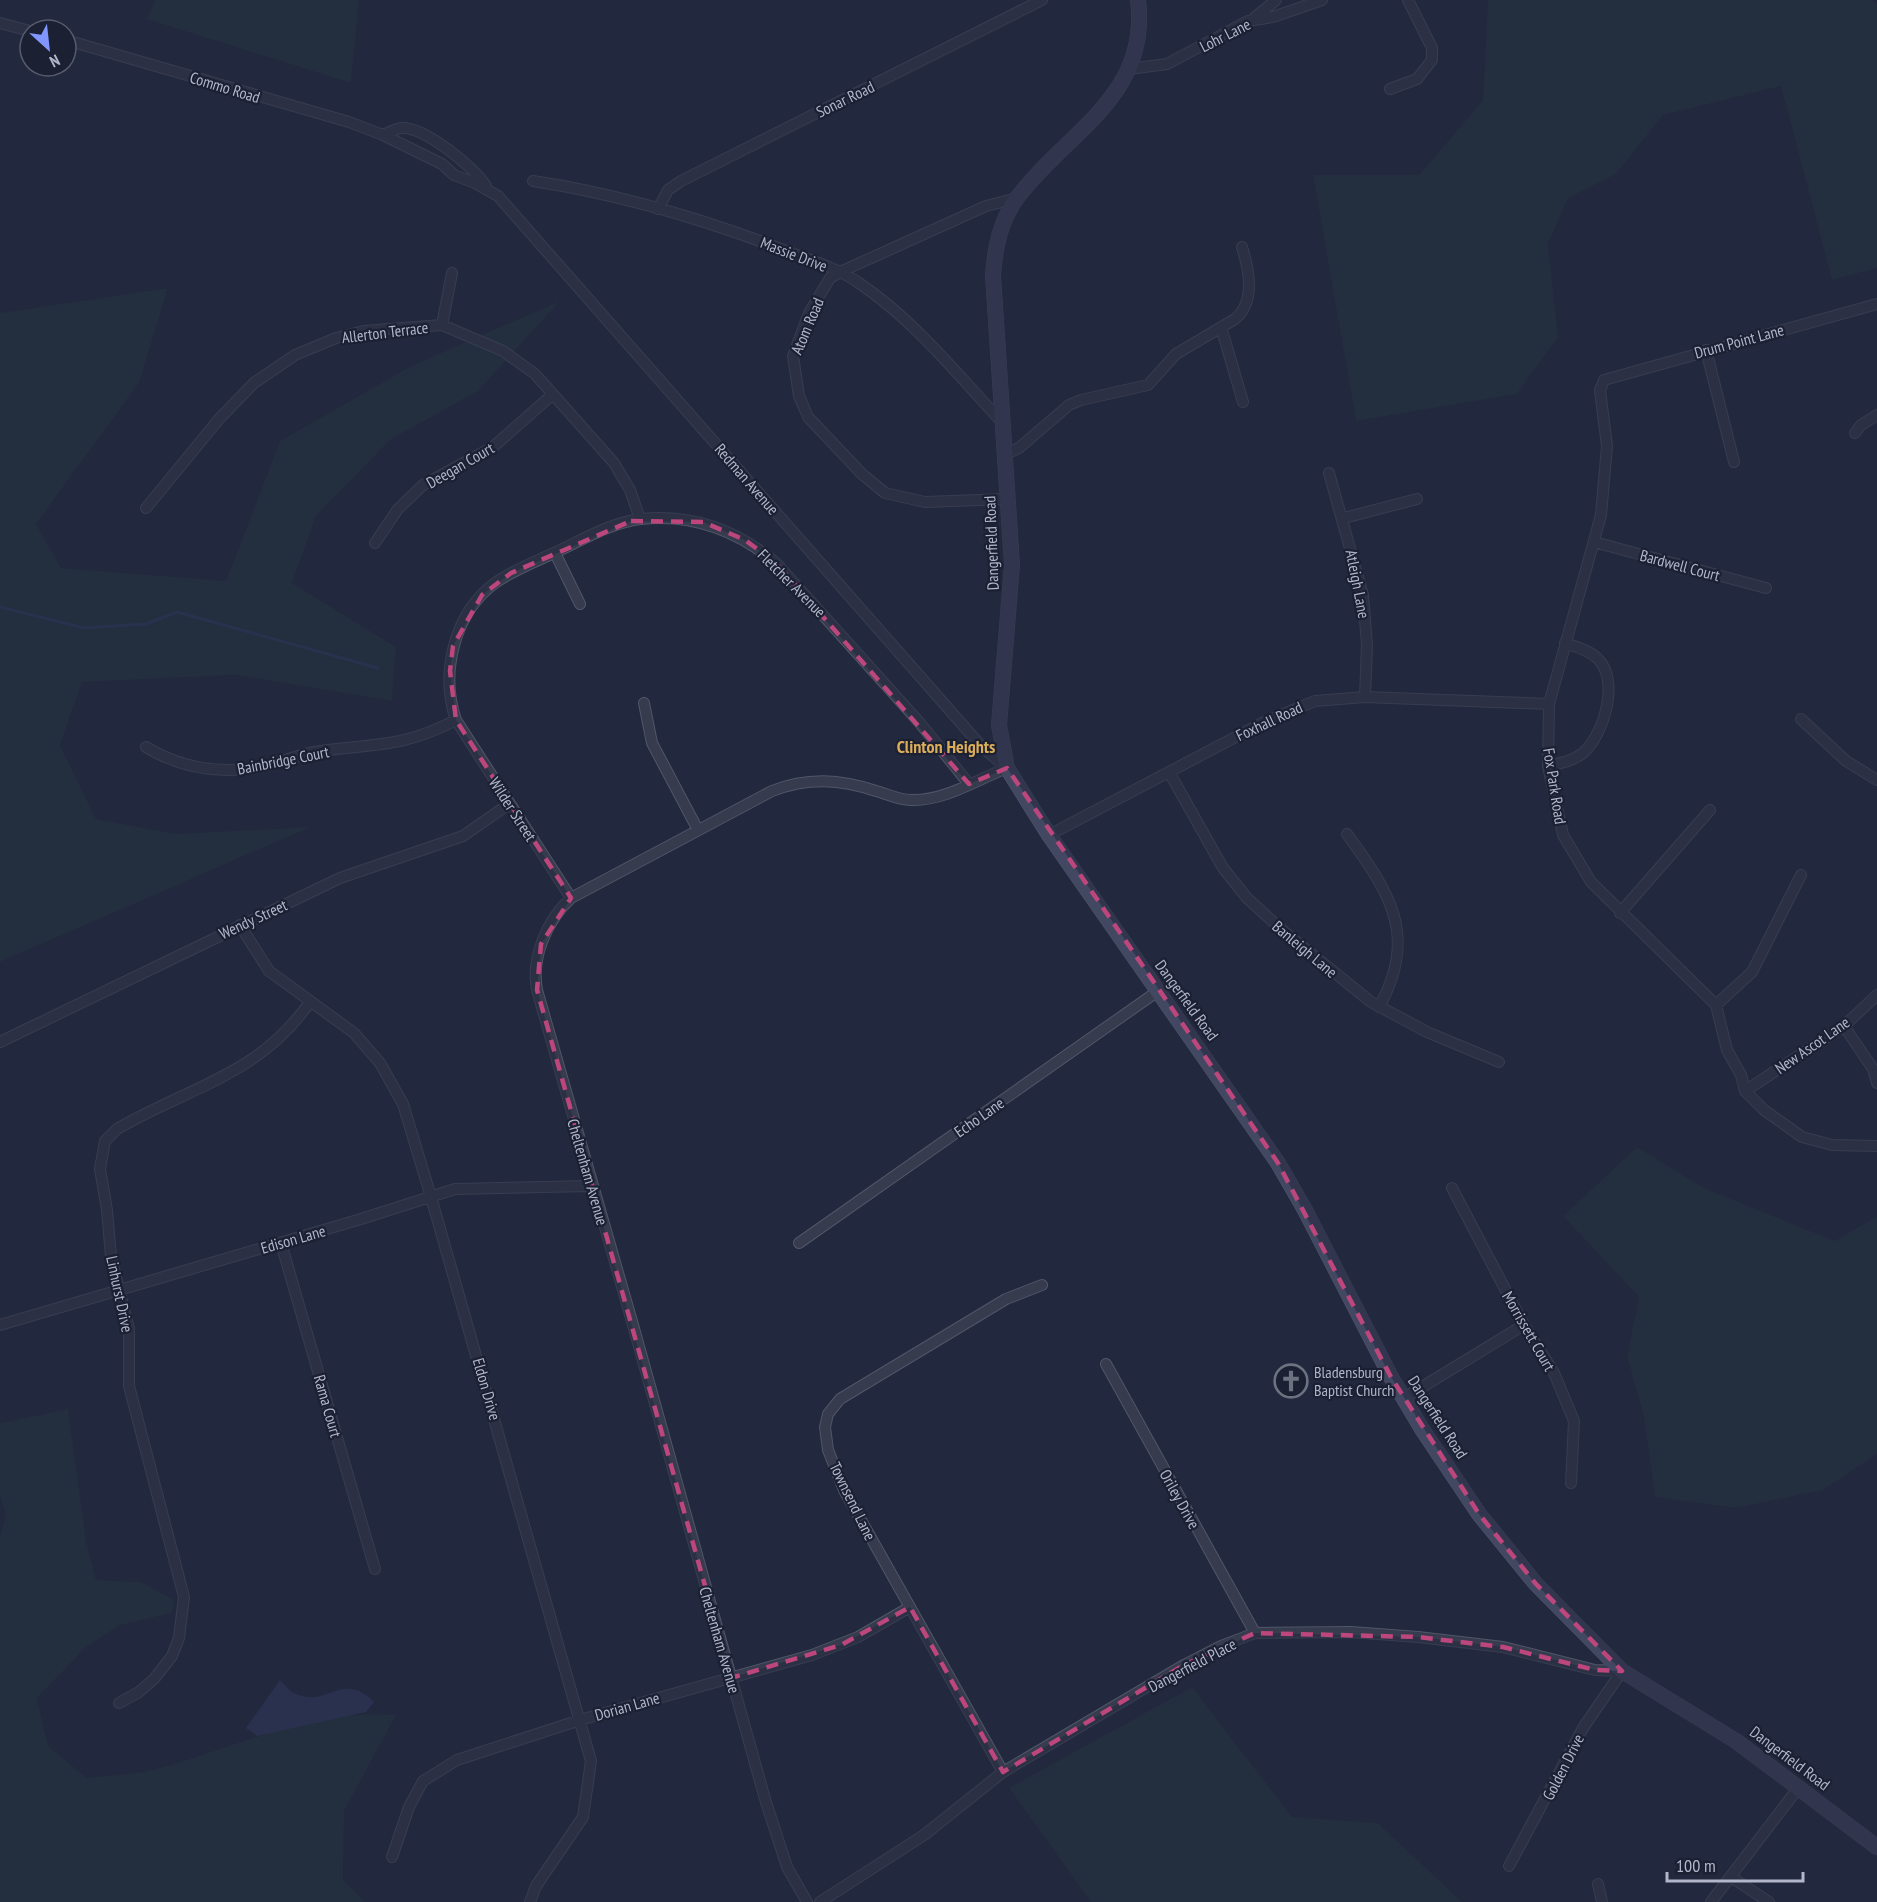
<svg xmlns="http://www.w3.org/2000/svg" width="1877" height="1902" viewBox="0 0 1877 1902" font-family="'PT Sans Narrow',sans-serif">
<rect width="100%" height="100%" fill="#22283e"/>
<path fill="#24363f" d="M156,0H359L351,83L146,19Z
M1488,0H1873L1877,4V268L1832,280L1781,86L1663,115L1616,174L1568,198L1548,244L1558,337L1517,394L1356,421L1313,175H1419L1483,100Z
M168,288L139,383L36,524L61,568L226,581L280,441L411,366L560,301L478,391L390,440L316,516L292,583L396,647L392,701L236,675L82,682L60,745L96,819L176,834L311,827L0,962V313Z
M1637,1147L1704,1188L1835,1241L1877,1216V1454L1823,1490L1736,1508L1655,1497L1644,1417L1627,1356L1639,1297L1563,1216Z
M68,1409L86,1540L96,1580L141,1582L174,1600L172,1613L120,1625L85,1648L37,1698L48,1746L87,1778C109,1775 134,1775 156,1769C234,1748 313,1708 396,1715L344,1811L343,1880L365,1902H0V1537L6,1514L0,1496V1423Z
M1192,1687L1292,1817L1378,1823L1462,1902H1091L1009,1788Z"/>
<path fill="#323d65" d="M280,1680C284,1684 289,1691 294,1693C327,1710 341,1669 374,1702L366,1712L257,1736L246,1728Z"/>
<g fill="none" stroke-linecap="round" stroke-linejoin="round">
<path stroke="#323d65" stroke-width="3" d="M0,607L84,628L146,624L177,612L378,668"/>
<g stroke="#515669" stroke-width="12">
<path id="street" d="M1254,18L1276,0
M0,23L30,31
M66,40L349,122L383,135L442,164L454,175L475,183L498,196L982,747L1007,768C976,780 945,801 911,800C899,800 887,794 876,791C840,779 808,777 772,791L571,898C547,920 531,957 537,990L633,1325L765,1799L787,1867L807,1902
M1129,69L1167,64L1248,21L1273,17L1322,0
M1390,89L1417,79L1432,60V48L1408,0
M383,135C388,133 395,129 401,128C424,126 474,167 486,186
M533,181C619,194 703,219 784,250C809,260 836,267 859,283C915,321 956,373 1002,422
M658,209L668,190L681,181L1042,0
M1877,304L1604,380L1600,390L1607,446L1601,515L1549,704L1548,766L1563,835L1591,882L1716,1005L1727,1050L1741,1075L1745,1091L1764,1110L1802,1137L1832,1145L1877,1146
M442,325L452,273
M1221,327L1243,402
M1706,350L1734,462
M1855,433L1861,425L1877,415
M1004,455L1019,448L1069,405L1081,400L1148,385L1176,354L1235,319C1256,301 1249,270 1242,247
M1329,473L1363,595L1367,645L1365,697
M1007,499L925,502L885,493L862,474L808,417L799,396L793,356L809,313L830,278L840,272L986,206L1017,198
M146,508L219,419L254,383L295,355L336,338L364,331L442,325L503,351L535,374L614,463L630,490L640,519
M1344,518L1417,499
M1594,542L1766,588
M375,543L398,509L423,485L493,447L553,394
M555,553L580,604
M644,703L652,743L698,830
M1801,719L1846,761L1877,780
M146,747C184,770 226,775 269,765C284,761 299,755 314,752C371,743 401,749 456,720
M1548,766C1561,763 1573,761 1583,753C1604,734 1620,681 1598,659C1589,650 1576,647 1565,643
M1169,772L1223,868L1247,898L1282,930L1371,1002L1427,1032L1499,1062
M1347,834C1389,892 1419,935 1379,1007
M1049,835L1266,721L1315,701L1365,697L1549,704
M571,898L456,720C440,673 454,613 495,583C513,570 535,562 556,552C582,540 612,522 641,519C692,514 737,530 776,563L919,722L969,784
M1620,913L1710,810
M240,925L269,971L354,1033L380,1063L403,1104L431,1197L591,1761L583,1817L536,1886L530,1902
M1716,1005L1752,972L1801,875
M1844,1026L1873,1069L1877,1083
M0,1042L340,878L463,836L509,804
M1745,1091L1844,1026L1877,995
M1452,1188L1524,1325L1554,1373L1574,1421L1571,1483
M281,1243L375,1569
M799,1243L1158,991
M0,1325L361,1219L455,1189L591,1186
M1106,1364L1255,1633
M1404,1398L1524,1325
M119,1703L139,1692L154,1679L172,1656L179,1638L184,1597L129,1386V1329L111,1257L107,1210L100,1169L105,1141L117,1129C191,1086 258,1076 310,1002
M1003,1772L844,1490L828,1450L825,1427L828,1414L840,1399L1006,1299L1042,1285
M392,1857L409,1807L423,1781L457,1760L580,1720L812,1655L858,1637L910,1607
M1509,1866L1583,1728L1622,1671
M1731,1877L1769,1902
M1598,1884L1602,1902
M820,1902L924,1835L1003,1772L1184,1665L1221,1646L1255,1633L1351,1632L1418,1637L1503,1647L1595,1670L1622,1671
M1711,1902L1799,1787"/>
</g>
<g stroke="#515669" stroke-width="16">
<path id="secondary" d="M1138,0C1150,97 1066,132 1017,198C1000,221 995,248 993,275L1012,565L999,725L1007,768L1049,835L1278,1163L1305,1210L1391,1377L1422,1429L1479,1514L1536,1584L1622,1671L1736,1741L1877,1847"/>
</g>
<use href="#street" stroke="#363b4e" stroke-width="10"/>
<use href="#secondary" stroke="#434862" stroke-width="15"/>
</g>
<path d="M0 0H1877V1902H0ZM631,521L703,522L745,540L776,563L969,784L1007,768L1278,1163L1391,1377L1479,1514L1536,1584L1622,1671L1595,1670L1503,1647L1418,1637L1255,1633L1184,1665L1003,1772L910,1607L841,1645L731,1678L537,990L541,944L571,898L456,720L450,671L453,646L482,595L511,573Z" fill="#22283e" fill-opacity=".55" fill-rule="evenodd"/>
<path fill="none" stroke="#bd477c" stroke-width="4.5" stroke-dasharray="12 8" stroke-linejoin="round" d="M631,521L703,522L745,540L776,563L969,784L1007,768L1278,1163L1391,1377L1479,1514L1536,1584L1622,1671L1595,1670L1503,1647L1418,1637L1255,1633L1184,1665L1003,1772L910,1607L841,1645L731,1678L537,990L541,944L571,898L456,720L450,671L453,646L482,595L511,573Z"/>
<defs>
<g id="church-ring" transform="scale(1.725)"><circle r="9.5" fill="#1b2033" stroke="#6b7280" stroke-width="1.5"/><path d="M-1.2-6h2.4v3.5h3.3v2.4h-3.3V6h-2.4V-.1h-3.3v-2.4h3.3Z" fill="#6b7280"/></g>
</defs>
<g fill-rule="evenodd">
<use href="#church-ring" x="1291" y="1381"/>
</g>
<g text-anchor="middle" stroke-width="4.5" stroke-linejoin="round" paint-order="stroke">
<g font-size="16" fill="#b1b6ca" stroke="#1b2033">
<text transform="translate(1225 35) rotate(-27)" y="6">Lohr Lane</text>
<text transform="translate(225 87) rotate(17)" y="6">Commo Road</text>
<text transform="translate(845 99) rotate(-26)" y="6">Sonar Road</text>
<text transform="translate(794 254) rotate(21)" y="6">Massie Drive</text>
<text transform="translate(807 326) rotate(-67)" y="6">Atom Road</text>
<text transform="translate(385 332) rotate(-7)" y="6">Allerton Terrace</text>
<text transform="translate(1739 341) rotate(-15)" y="6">Drum Point Lane</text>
<text transform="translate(460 465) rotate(-30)" y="6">Deegan Court</text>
<text transform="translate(747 479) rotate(49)" y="6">Redman Avenue</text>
<text transform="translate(991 543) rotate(-92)" y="6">Dangerfield Road</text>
<text transform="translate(1680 565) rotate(15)" y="6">Bardwell Court</text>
<text transform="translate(792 583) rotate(45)" y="6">Fletcher Avenue</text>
<text transform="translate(1358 584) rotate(79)" y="6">Atleigh Lane</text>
<text transform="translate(1269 721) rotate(-25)" y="6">Foxhall Road</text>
<text transform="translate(283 760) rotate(-11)" y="6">Bainbridge Court</text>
<text transform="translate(1555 786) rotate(81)" y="6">Fox Park Road</text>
<text transform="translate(513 809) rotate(57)" y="6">Wilder Street</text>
<text transform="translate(253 919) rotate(-25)" y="6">Wendy Street</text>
<text transform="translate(1305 949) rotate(40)" y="6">Banleigh Lane</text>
<text transform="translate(1187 1000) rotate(54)" y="6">Dangerfield Road</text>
<text transform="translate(1812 1045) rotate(-35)" y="6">New Ascot Lane</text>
<text transform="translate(979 1117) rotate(-35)" y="6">Echo Lane</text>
<text transform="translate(588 1172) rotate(74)" y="6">Cheltenham Avenue</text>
<text transform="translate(293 1239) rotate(-16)" y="6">Edison Lane</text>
<text transform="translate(120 1294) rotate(78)" y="6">Linhurst Drive</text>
<text transform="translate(1529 1331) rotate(60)" y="6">Morrissett Court</text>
<text transform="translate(487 1389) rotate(74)" y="6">Eldon Drive</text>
<text transform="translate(328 1406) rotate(74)" y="6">Rama Court</text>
<text transform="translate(1438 1417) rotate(57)" y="6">Dangerfield Road</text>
<text transform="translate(1180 1499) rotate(61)" y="6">Oriley Drive</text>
<text transform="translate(853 1501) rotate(64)" y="6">Townsend Lane</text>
<text transform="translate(720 1640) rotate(74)" y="6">Cheltenham Avenue</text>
<text transform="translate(1192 1665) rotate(-28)" y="6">Dangerfield Place</text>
<text transform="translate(627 1706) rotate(-16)" y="6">Dorian Lane</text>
<text transform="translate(1790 1758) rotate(37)" y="6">Dangerfield Road</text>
<text transform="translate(1563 1767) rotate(-63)" y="6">Golden Drive</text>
</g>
<g font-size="16" fill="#b1b6ca" stroke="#1b2033" text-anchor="start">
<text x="1314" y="1378">Bladensburg<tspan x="1314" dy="18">Baptist Church</tspan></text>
</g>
<g font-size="18" font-weight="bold" fill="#dcae5a" stroke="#1b2033">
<text x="946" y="753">Clinton Heights</text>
</g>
</g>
<g transform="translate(48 48) rotate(153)"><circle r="28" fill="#1b2033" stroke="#575c6f" stroke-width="1.5"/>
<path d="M0-4.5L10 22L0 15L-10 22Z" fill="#8197ff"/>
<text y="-9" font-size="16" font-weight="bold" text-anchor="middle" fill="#b1b6ca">N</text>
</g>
<path d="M1667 1872v9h136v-9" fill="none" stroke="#b1b6ca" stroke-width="3"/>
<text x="1676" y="1872" font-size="18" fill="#b1b6ca" stroke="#1b2033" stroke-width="4.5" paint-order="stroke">100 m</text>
</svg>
